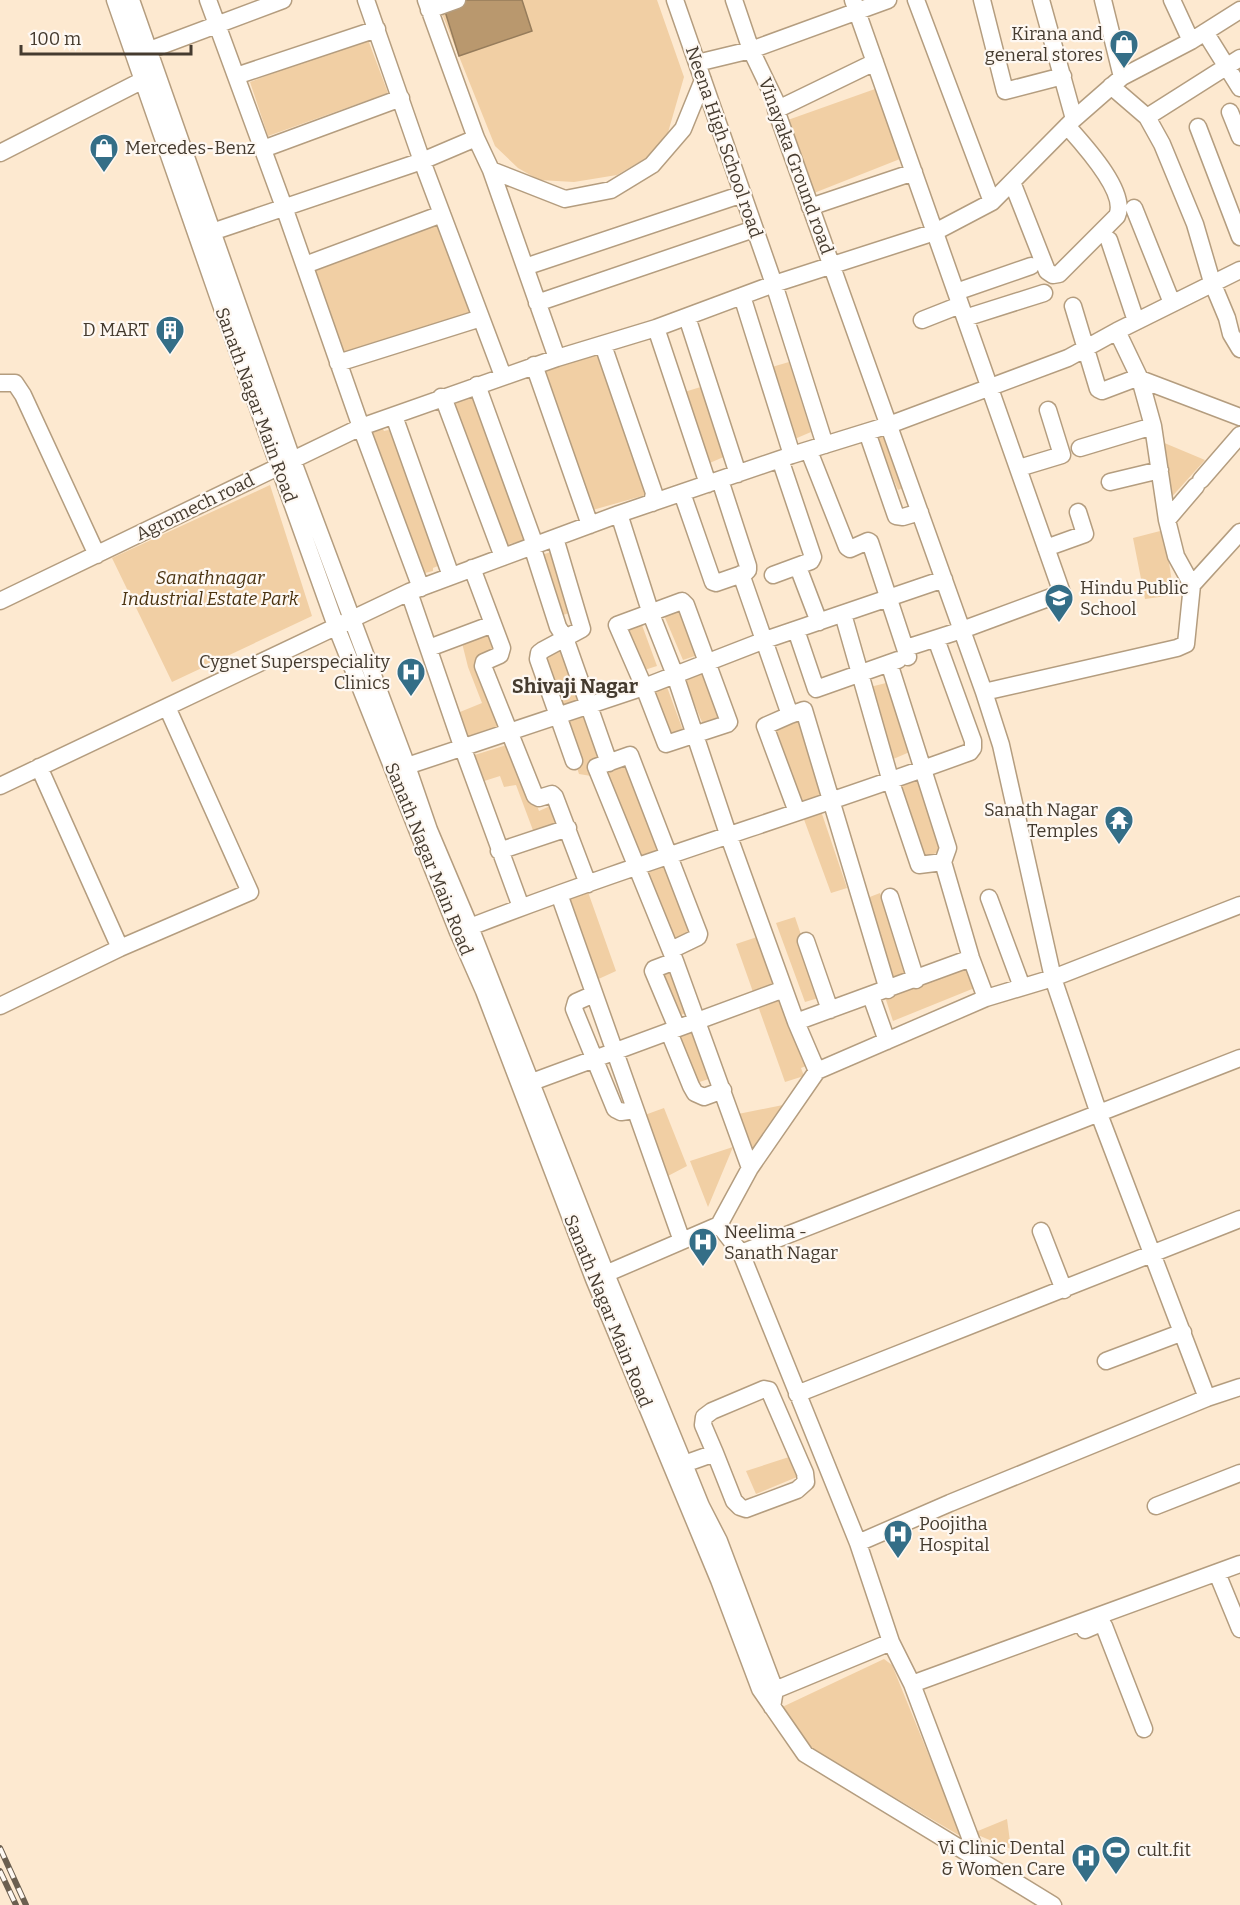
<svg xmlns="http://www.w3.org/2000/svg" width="1240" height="1905" viewBox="0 0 1240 1905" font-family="Bitter,serif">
<rect width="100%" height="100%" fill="#fde9d0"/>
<path fill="#f1cfa4" d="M465,0H657L684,77L667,136L646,158L617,175L574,182L539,180L518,168L495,146L440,9Z
M367,37L388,93L268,136L250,82Z
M875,89L900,159L814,193L785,121Z
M440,217L477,316L340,359L309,268Z
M601,349L653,493L589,511L537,368Z
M789,362L811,432L790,441L765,369Z
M704,386L726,456L705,465L681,393Z
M482,393L526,540L501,546L449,404Z
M884,422L907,486L898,490L872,426Z
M382,427L384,431L397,428L445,563L433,568V571L409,577L357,435Z
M1162,442L1205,460L1168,501Z
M270,485L312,616L172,682L112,558Z
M1164,530L1174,595L1145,599L1133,538Z
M565,547L585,607L558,617L536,557Z
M683,605L701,654L683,660L663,613Z
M639,617L657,666L638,672L619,624Z
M481,630L497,640L490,658L514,722L465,739L455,714L482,703L468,667L461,639Z
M564,642L587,705L561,713L541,657Z
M705,672L722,721L704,727L684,679Z
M890,682L912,751L891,760L866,688Z
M667,687L685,736L667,742L647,694Z
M587,708L607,761L597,777L579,774L561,718Z
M801,719L825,800L798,807L772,730Z
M513,743L539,811L557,803L567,819L534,833L516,785L504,787L500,776L478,783L468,757Z
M631,761L665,853L637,863L598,768Z
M918,778L943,850L922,859L895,786Z
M820,808L847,888L831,893L802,814Z
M669,864L698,935L671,946L644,870Z
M588,892L616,971L592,982L561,903Z
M880,893L907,973L890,978L862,900Z
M795,917L822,997L805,1002L776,923Z
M757,937L806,1066L801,1068L804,1076L785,1082L736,944Z
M967,961L977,987L893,1021L885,997Z
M675,962L693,1011L674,1017L655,970Z
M694,1029L712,1078L693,1084L674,1036Z
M783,1105L750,1154L733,1115Z
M664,1108L687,1166L666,1177L642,1116Z
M733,1147L708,1207L690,1161Z
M789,1457L797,1477L756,1494L746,1471Z
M884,1659L892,1665L962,1837L814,1750L778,1709Z
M1007,1819L1011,1849L973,1833Z"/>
<path fill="#b9986e" stroke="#967c5b" stroke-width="1.5" d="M457,0H522L532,31L459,56L443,5Z"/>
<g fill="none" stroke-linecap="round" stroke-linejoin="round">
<g stroke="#b49d7f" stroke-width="19">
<path id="minor" d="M115,0L219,299L336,626L458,932L484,991L594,1279L719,1580L760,1689L805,1754L1053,1905
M131,0L292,459L407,766L429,830L470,927L606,1274L684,1464L701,1506L719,1541L775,1690L772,1707
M208,0L284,207L361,427L421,588
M366,0L422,161L503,376
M426,0L476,138L491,170L557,358
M675,0L774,284L825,445
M734,0L751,50L776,102V110L984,692L1001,745L1053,978L1099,1114L1207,1398
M853,0L1062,593L962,630L906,648
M916,0L992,202
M982,0L1005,91L1063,76
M1041,0L1074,119
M1103,0L1122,77
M1172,0L1191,41
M429,10L457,0
M1205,32L1240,88
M139,54L283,0
M697,63L751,50L888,0
M236,76L377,29
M1111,86L1147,117L1162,144L1195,224L1212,282L1227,318L1231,334L1240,349
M776,110L875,62
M1230,112L1240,137
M1147,117L1240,58
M1198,127L1240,237
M263,149L401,98
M0,153L153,75
M491,170L565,199L611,190L652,165L683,129L703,80
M1012,182L1047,271L1053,275L1059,274L1117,216C1128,192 1083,144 1067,126
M810,207L914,172
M1134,208L1172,303
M212,232L422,161L476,138
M1109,240L1136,321
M305,265L442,214
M525,267L743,194
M956,292L1031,266
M742,296L792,455
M537,303L754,229
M1073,306L1098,389L1102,391L1139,377
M687,317L738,474
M965,318L1044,293
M922,320L960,305
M656,328L708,484
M603,345L654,493L652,503
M338,363L481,318
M534,365L590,525
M1140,379L1240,417
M0,383H15L23,395L97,555
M477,385L535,545
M441,397L446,405L503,557
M394,416L451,576
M867,432L896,516L903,517L920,512
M1080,448L1153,426
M809,451L847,547L850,549L868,541L870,542L908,657
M1019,468L1062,455L1048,410
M1201,480L1240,435
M1110,482L1160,470
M682,493L713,582L716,583L745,573L748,570V566L720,480
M619,514L651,614L675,675L728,834L796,1022L817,1071
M1167,520L1196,486
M555,538L582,629L543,650L539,653L538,659L574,761
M532,546L558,627L565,638L609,763
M1046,548L1085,534L1078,512
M798,567L819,622
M472,568L502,648L500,655L484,662L483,666L535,796L539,798L552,794L555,797L588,884
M741,574L790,715L804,710L888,990
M773,575L811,561L813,557L780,459
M1192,585L1240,532
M409,592L462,746L521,907
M0,601L361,427L557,358L656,328L774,284L935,232L992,202L1074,119L1122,77L1191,41L1240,10
M682,601L686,605L729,722L727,724L666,744L644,687L617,625Z
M843,614L891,782L919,865L943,862
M796,630L816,689L898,660
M429,648L493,624
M889,663L948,848L943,862L971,958L986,998
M984,692L1177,648L1186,644L1192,585L1176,556L1167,520L1153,426L1140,379L1117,331
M790,715L765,726L797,812
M407,766L644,687L765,640L944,579
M39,767L120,948
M0,786L409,592L619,514L792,455L889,425L1068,358L1117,331L1240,270
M499,851L568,828
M559,894L682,1241
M890,897L916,980
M989,898L1022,987
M470,927C635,863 804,813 970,752L973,748V741L936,639
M806,941L830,1010
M671,950L698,937L699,934L630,755L596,767L675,961L750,1168
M675,961L654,969L653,971L677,1028
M594,994L576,1002L574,1009L615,1109L621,1112L635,1110
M871,996L887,1041
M0,1006L120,948L250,892L167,707
M796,1022L971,958
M669,1032L691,1086L695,1093L704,1097L723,1090
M532,1082L784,989
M1041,1231L1064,1290
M741,1253L1240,1058
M596,1278L719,1225
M1106,1361L1183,1332
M797,1394L1240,1219
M684,1464L715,1453L703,1425L704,1417L712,1411L764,1389L769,1390L805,1473L806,1482L797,1490L746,1509L740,1507L734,1501L715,1453
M1156,1506L1240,1473
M858,1543L950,1503L1207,1398L1240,1387
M1217,1573L1240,1629
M1085,1628V1630L1099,1624L1104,1626L1144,1729
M912,1684L1240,1564
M775,1690L891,1642
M979,1861L912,1684L891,1642L858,1543L741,1253L719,1225L750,1168L817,1071L986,998L1053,978L1240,905"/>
</g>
<use href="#minor" stroke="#fff" stroke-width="16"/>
<g stroke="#6b5f50" stroke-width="6">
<path id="rail" d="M0,1848L26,1905
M0,1871L16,1905"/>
</g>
<use href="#rail" stroke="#fef8f2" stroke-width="4" stroke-dasharray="11" stroke-linecap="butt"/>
</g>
<defs>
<g id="shop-pin" transform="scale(1.5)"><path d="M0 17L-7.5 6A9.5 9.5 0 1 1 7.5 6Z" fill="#346e87" stroke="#fef8f2"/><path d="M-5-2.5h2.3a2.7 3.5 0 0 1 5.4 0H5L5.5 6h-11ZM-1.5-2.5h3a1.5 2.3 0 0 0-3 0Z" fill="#fff"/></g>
<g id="building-pin" transform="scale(1.5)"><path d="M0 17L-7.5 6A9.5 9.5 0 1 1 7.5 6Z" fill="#346e87" stroke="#fef8f2"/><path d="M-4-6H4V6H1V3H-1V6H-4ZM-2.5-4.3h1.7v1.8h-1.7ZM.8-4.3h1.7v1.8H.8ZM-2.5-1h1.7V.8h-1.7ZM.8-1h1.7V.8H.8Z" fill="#fff"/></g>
<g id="school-pin" transform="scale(1.5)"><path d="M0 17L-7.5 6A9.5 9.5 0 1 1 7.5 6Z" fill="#346e87" stroke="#fef8f2"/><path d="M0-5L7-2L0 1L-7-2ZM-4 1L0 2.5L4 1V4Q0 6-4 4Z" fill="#fff"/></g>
<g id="hospital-pin" transform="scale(1.5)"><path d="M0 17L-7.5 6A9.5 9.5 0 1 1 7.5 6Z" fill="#346e87" stroke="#fef8f2"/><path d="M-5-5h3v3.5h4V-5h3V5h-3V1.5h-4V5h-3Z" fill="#fff"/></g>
<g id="temple-pin" transform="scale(1.5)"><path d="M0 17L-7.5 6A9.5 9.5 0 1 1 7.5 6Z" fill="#346e87" stroke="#fef8f2"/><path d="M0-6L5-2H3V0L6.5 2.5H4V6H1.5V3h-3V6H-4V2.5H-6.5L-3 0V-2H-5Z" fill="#fff"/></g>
<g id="stadium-pin" transform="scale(1.5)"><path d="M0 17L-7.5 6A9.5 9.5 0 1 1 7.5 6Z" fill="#346e87" stroke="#fef8f2"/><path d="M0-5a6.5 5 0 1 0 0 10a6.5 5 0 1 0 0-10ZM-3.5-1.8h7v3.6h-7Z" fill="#fff"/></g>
</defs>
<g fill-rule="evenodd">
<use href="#shop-pin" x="1124" y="44"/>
<use href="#shop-pin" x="104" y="148"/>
<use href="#building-pin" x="170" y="330"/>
<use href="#school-pin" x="1059" y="598"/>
<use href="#hospital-pin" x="411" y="672"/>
<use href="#temple-pin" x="1119" y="820"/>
<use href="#hospital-pin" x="703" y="1242"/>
<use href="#hospital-pin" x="898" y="1534"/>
<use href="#stadium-pin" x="1116" y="1850"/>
<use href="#hospital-pin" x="1086" y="1858"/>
</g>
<g text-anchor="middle" stroke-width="4.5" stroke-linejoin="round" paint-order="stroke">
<g font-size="18" fill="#453b2f" stroke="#fef8f2" text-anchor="end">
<text x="1103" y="40">Kirana and<tspan x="1103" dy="21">general stores</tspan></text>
<text x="125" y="154" text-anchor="start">Mercedes-Benz</text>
<text x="149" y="336">D MART</text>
<text x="1080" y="594" text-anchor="start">Hindu Public<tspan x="1080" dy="21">School</tspan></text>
<text x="390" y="668">Cygnet Superspeciality<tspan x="390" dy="21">Clinics</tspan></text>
<text x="1098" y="816">Sanath Nagar<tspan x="1098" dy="21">Temples</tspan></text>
<text x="724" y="1238" text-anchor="start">Neelima -<tspan x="724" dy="21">Sanath Nagar</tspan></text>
<text x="919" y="1530" text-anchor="start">Poojitha<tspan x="919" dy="21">Hospital</tspan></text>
<text x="1065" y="1854">Vi Clinic Dental<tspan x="1065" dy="21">&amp; Women Care</tspan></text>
<text x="1137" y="1856" text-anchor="start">cult.fit</text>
</g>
<g font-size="18" fill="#453b2f" stroke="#fef8f2">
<text transform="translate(724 142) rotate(71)" y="6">Neena High School road</text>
<text transform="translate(796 166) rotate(70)" y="6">Vinayaka Ground road</text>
<text transform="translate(256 405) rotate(70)" y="6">Sanath Nagar Main Road</text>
<text transform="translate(195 507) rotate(-26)" y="6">Agromech road</text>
<text transform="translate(429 859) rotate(68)" y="6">Sanath Nagar Main Road</text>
<text transform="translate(608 1311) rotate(68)" y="6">Sanath Nagar Main Road</text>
</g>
<g font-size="18" font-style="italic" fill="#4a320f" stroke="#fef8f2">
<text x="210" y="584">Sanathnagar<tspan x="210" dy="21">Industrial Estate Park</tspan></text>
</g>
<g font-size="20" font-weight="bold" fill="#453b2f" stroke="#fef8f2">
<text x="575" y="693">Shivaji Nagar</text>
</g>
</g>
<path d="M21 45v9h170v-9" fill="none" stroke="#453b2f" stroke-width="3"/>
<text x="30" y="45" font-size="18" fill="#453b2f" stroke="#fef8f2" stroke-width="4.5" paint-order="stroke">100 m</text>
</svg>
